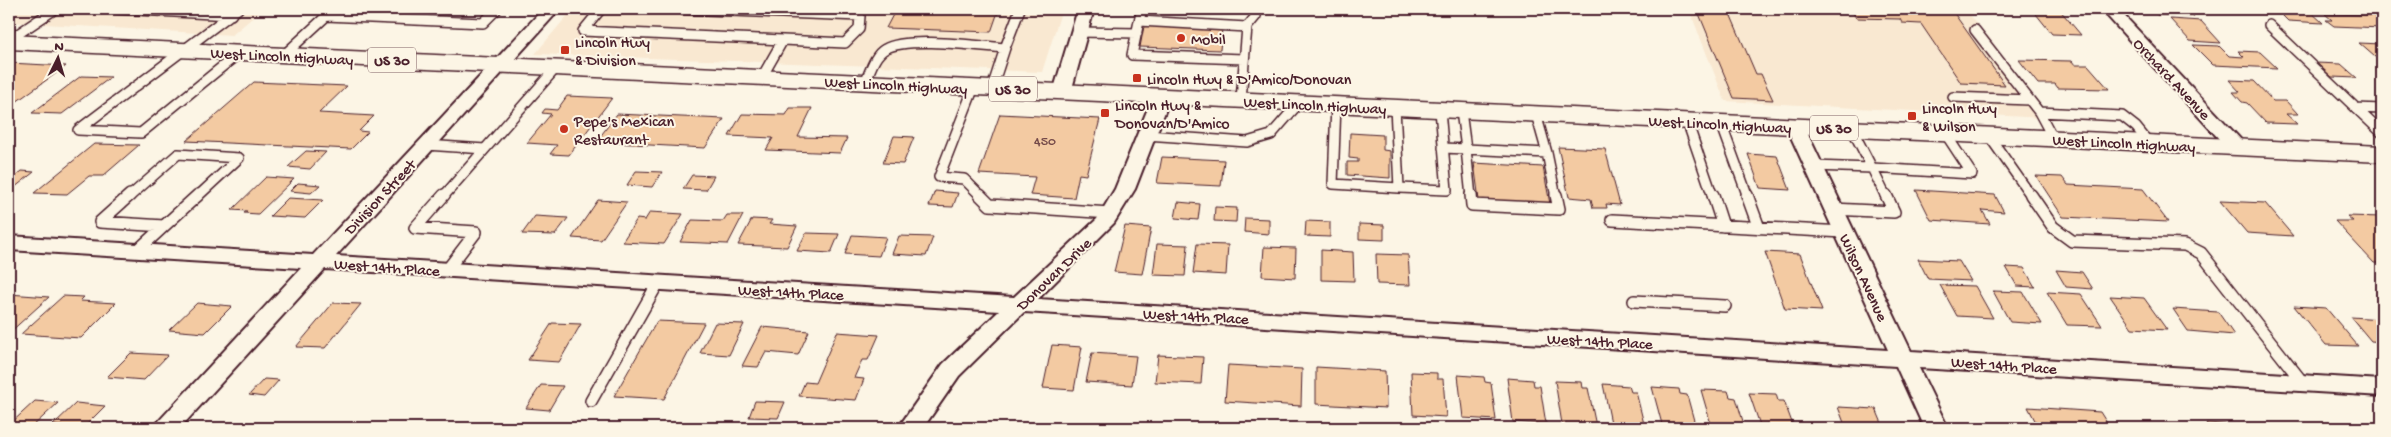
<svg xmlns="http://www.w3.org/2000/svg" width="2391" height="437" viewBox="0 0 2391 437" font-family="'Gochi Hand',sans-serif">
<rect width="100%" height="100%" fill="#fcf5e5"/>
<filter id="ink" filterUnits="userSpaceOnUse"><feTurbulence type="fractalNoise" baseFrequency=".02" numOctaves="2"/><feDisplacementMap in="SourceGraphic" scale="10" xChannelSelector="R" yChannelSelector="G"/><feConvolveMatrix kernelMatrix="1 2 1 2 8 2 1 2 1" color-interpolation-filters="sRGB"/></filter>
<g filter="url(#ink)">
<path fill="#f9e8d1" d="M9,9H263L232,35L9,22Z
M573,9H1062L1042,72L535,54Z
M1689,9H1966L2043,118L1725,101Z"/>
<path fill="#f3caa2" stroke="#4a1f2b" d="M896,9H999L991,32L886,28Z
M1697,9H1728L1756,74H1761L1773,100L1734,98Z
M1851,9H1951L2005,85L1961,83L1921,24L1902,23L1900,19L1856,18Z
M2032,9H2059L2081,35L2052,34Z
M2152,9H2186L2194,16L2157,15Z
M2276,9L2310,11L2323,23L2288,21Z
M2325,14L2373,15L2382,23V28L2334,26L2326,20H2332Z
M2170,19L2201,21L2221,43L2190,41Z
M1144,26L1222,29L1220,50L1140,47Z
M2359,43L2382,44V57H2375Z
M2193,45L2219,46L2229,56L2244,57L2238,51L2260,52L2277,68L2213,65Z
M2019,60L2072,61L2075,65H2088L2109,89L2058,88L2055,84H2038Z
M9,63L66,66L9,107Z
M2316,63L2341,64L2357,78L2332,77Z
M81,76L111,77L62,114L32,113Z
M2229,80L2254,81L2273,101H2286L2298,114H2286L2297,124L2266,123L2247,103L2242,102L2233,92H2240Z
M254,82L347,86L319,113L374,116L359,131L368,132L351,149L186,141Z
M567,96L612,98L569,155L550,154L557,145L527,143L551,114L542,113L545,109L557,110Z
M790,108H812L798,137L847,138L840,153L766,150L773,138L729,136L742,114L786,115Z
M617,114L724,119L705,148L596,142Z
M1000,114L1100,119L1086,175L1079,174L1074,198L1030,195L1035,177L979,174Z
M1350,133L1383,135V150L1390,151V178L1347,175V162H1358V159L1349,158Z
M894,136L914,137L903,164L883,163Z
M94,144L139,145L103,176H89L67,194L34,193Z
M1558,147L1605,149L1620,205L1606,204L1607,208H1593L1591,199L1569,197Z
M306,151L326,152L310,169L288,167Z
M1748,154L1777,156L1790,190L1760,188Z
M1162,157L1224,160L1221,186L1157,183Z
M1474,163L1543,167L1550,204L1479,200Z
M22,171L34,172L9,192V176H16Z
M636,171L662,172L652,187L627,185Z
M692,175L714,176L706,190L683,189Z
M2036,176L2062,177L2068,185L2143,189L2168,222L2063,217Z
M266,177L294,179L258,214L244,213L247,211L232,210Z
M298,183L320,185L311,193L290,191Z
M1916,190L1995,195L2004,212L1982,210L1990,224L1931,220Z
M935,191L958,193L953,207L929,206Z
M288,198L323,200L305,218L270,216Z
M598,200L627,202L601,240L572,238Z
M2220,201L2265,203L2293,236L2247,233Z
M1178,202L1200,204L1198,220L1175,218Z
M1215,207L1237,208L1236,222L1214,221Z
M650,212L683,214L664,244L622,242L637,219L645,220Z
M727,215H743L728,244L680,242L692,220L723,221Z
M535,216L568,218L555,235L522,234Z
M2347,216L2382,217V263H2374L2335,221H2353Z
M1245,218L1269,219V234L1244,232Z
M752,219L772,220L769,224L797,226L787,247L738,245Z
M1306,221L1330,222V237L1305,236Z
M1359,224L1384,225V240L1359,239Z
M1125,226L1151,228L1142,274L1114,272Z
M806,233L839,234L831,253L797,251Z
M852,235L886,237L879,256L845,254Z
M899,236L933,237L926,256L892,254Z
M1157,244L1188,245L1185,276L1153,275Z
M1197,244L1228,245L1226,275L1193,273Z
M1264,247L1296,248L1295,278L1262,276Z
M1321,250L1353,252L1354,281L1321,280Z
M1765,252L1800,254L1822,311L1785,309Z
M1376,254L1408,255L1410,285L1377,284Z
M1918,259L1959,261L1971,281L1928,279Z
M2006,267L2024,268L2035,287L2017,286Z
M2056,270L2082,272L2093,289L2066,287Z
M1940,285L1975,286L1993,318L1957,316Z
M1993,291L2023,292L2042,324L2010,322Z
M2047,292L2081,294L2102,326L2067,325Z
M9,294L49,297L9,333Z
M63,296L84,297L80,301L116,303L81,338L21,334Z
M2110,296L2144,298L2167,330L2132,328Z
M197,303L232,306L205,333L169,330Z
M333,303L361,304L325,348L296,347Z
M2294,306L2326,308L2358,346L2326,345Z
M2173,309L2218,312L2234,335L2188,331Z
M2351,317L2382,319V342L2371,341Z
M657,321L704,323L664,399L614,396Z
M552,323L581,324L559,362L528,360Z
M715,323L744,324L729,355L700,353Z
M762,327L809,331L798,355L766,352L758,367L742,366Z
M837,332L879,335L868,360H862L854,378L864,379L856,400L799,396L805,382L815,383Z
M1052,345L1082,347L1074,390L1043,388Z
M131,353L168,355L144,380L107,377Z
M1092,353L1136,356L1132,385L1086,382Z
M1158,355L1203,357L1201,384L1155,382Z
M1228,365L1302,369L1301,406L1225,401Z
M1316,367L1385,371L1386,408L1316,404Z
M1411,372L1437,373V379H1443L1446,417L1413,415Z
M1458,375L1484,377L1485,382L1491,383L1496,420L1463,418Z
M1507,378L1533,380L1534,386H1540L1546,424L1513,422Z
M264,379L279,380L264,397L249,395Z
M1555,381L1581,382L1582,388H1588L1596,426L1562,424Z
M1603,384L1629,386L1631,392H1636L1645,428H1612Z
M541,385L563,386L549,410L526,408Z
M1652,387L1679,389L1680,394L1687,395L1696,428H1663Z
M1701,390L1728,391L1730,397L1736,398L1745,428H1712Z
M1749,393L1776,394L1778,401H1784L1794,428H1761Z
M35,401L58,403L31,428H9V425Z
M755,401L785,402L778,418L749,417Z
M76,403L105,406L83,428L53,425Z
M1838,407L1876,409L1884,428H1846Z
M2028,407L2100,412L2110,428H2039Z
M2206,423L2240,425L2243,428H2209Z"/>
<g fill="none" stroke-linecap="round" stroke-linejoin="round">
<g stroke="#4a1f2b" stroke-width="12">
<path id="service-far1" d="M118,9L231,15
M238,9L78,130L141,133L239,53
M601,9L583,31L783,40
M680,9L860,16L859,29L845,43L783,40L762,77
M326,16L483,23L497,9
M1139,21L1142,9
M2269,25L2382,133
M1247,27L1256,16L1257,9
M1975,30L2039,112L2053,138
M1079,32L1137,33
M9,40L55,9
M1005,48L1020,9
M284,55L334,9
M865,82C870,72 874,55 885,49C906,36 979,46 1005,48L992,88
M974,87L939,177L964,179L982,197
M1953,97L2029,100
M1241,100L1247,27L1139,21L1132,55L1244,59
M1336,104L1333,184L1399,188L1395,107
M2356,108L2382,109
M1461,111L1466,149L1547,153L1536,114
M2039,112L2122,116L2136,127L2149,143
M1687,121L1713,197
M1721,123L1748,197
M1146,135L1247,142L1271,135L1299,103
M1989,136L2032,197
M426,145L485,149
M1443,148L1466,149L1471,197
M1547,153L1556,197
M1813,166L1872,168L1852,129
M1399,188L1447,190L1440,110
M129,197L178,154L239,158L197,197
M443,197L556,68
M1886,197L1872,168L1972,174L1945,133"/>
</g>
<g stroke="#4a1f2b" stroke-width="14">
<path id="service" d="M130,195L100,222L164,226
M444,195L415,228L476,232L447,270
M980,195L990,205L1110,213
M1471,195L1472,205L1559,209L1556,195
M1713,195L1723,226
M1747,195L1759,228
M2031,195L2053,227L2072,241L2185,245L2201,253L2303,383
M1833,209L1894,212L1886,195
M1612,220L1844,232
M164,226L198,195
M137,251L164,226
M1634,301L1725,306
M591,401L658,283"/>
</g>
<g stroke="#4a1f2b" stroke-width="4">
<path id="minor" d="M543,9H560L336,256L1014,297L1097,219L1115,189L1153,96L1156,92H1168L1171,96L1135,189L1114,223L1038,299L1888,350L1786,126L1789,122H1801L1804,126L1911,351L2382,380V396L1919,368L1948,428H1924L1896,366L1024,312L959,376L923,428H898L943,364L999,311L325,269L180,428H154L158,422L301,268L9,250V236L313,255Z
M1078,9H1094L1071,92L1068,96H1056L1053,92Z
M2101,9H2118L2244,143L2246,147L2244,151H2230Z"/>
</g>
<g stroke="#4a1f2b" stroke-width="3">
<path id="primary" d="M9,35L2382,146V162L9,49Z"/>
</g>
<use href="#service-far1" stroke="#fcf5e5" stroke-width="9"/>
<use href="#service" stroke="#fcf5e5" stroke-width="11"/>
<use href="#minor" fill="#fcf5e5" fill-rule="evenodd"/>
<use href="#primary" fill="#fcf5e5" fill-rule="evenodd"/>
</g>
</g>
<g fill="#c8321e" stroke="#fcf5e5" stroke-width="2">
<circle cx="1181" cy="38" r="5"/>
<rect x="560" y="45" width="10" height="10" rx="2.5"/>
<rect x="1132" y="73" width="10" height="10" rx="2.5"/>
<rect x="1100" y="108" width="10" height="10" rx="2.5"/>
<rect x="1907" y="111" width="10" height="10" rx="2.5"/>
<circle cx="564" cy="129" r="5"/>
</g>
<g text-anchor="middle" stroke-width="4" stroke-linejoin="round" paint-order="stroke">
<g font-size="14" fill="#744a49">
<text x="1045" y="145">450</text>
</g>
<g fill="#fcf5e5" stroke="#7f5f63" stroke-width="1">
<rect x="368" y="47.5" width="48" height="25" rx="4"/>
<rect x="989" y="76.5" width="48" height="25" rx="4"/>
<rect x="1810" y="115.5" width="48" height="25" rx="4"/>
</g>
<g font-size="15" font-weight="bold" fill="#4a1f2b">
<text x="392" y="65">US 30</text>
<text x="1013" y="94">US 30</text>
<text x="1834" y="133">US 30</text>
</g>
<g font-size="16" fill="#4a1f2b" stroke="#fcf5e5" text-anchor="start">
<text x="1191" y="44">Mobil</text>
<text x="575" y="47">Lincoln Hwy<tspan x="575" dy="18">&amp; Division</tspan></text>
<text x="1147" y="84">Lincoln Hwy &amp; D'Amico/Donovan</text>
<text x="1115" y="110">Lincoln Hwy &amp;<tspan x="1115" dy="18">Donovan/D'Amico</tspan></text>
<text x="1922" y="113">Lincoln Hwy<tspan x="1922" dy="18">&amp; Wilson</tspan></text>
<text x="574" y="126">Pepe's Mexican<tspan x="574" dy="18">Restaurant</tspan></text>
</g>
<g font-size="16" fill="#4a1f2b" stroke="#fcf5e5">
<text transform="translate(282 55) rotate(3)" y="6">West Lincoln Highway</text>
<text transform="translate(2173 78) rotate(47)" y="6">Orchard Avenue</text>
<text transform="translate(896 84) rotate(3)" y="6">West Lincoln Highway</text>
<text transform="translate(1315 104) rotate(3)" y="6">West Lincoln Highway</text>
<text transform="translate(1720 123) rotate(3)" y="6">West Lincoln Highway</text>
<text transform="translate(2124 142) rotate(3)" y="6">West Lincoln Highway</text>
<text transform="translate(379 196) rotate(-47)" y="6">Division Street</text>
<text transform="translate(387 266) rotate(4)" y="6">West 14th Place</text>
<text transform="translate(1053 273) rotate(-44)" y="6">Donovan Drive</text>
<text transform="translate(1865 277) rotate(65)" y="6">Wilson Avenue</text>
<text transform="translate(791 291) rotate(3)" y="6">West 14th Place</text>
<text transform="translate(1196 315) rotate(3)" y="6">West 14th Place</text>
<text transform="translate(1600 340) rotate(3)" y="6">West 14th Place</text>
<text transform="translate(2004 364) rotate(4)" y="6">West 14th Place</text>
</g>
</g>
<rect width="2391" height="437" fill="none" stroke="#fcf5e5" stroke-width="30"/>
<rect x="15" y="15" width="2361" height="407" fill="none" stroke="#4a1f2b" stroke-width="2" filter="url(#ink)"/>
<g transform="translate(58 58) rotate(5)" stroke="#fcf5e5" stroke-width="4" paint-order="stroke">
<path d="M0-4L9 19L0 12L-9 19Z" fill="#4a1f2b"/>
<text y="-8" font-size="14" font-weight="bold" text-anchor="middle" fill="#4a1f2b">N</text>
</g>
</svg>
